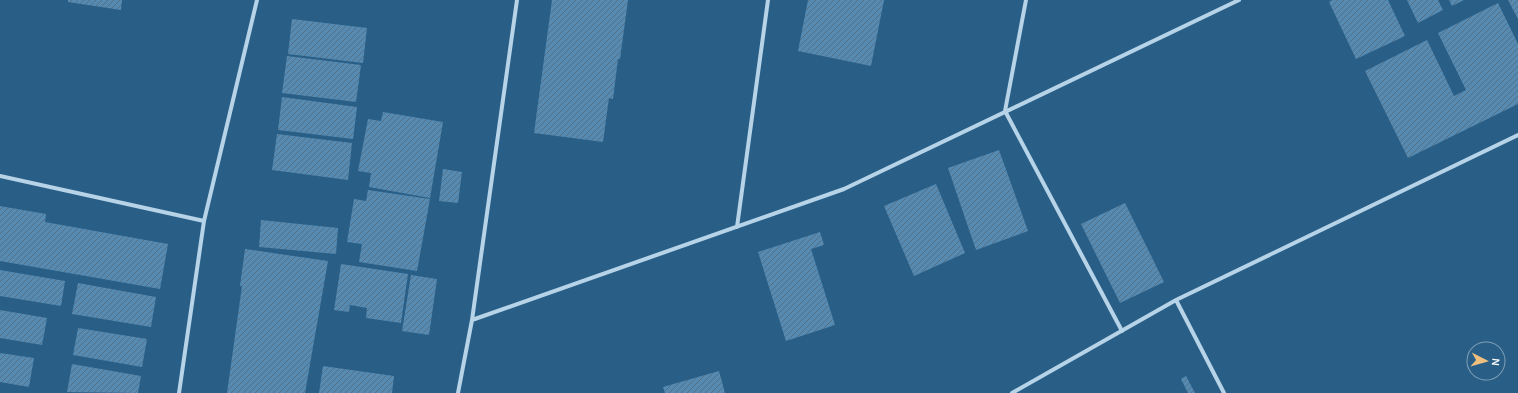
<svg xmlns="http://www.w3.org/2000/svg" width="1518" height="393" viewBox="0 0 1518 393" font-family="Karla,sans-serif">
<defs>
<pattern id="building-hatch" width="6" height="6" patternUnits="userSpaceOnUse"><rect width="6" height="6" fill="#568ab1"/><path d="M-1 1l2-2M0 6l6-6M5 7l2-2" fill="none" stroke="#527189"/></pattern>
</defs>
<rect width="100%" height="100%" fill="#295f87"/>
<path fill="url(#building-hatch)" d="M68,0H122L121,10L68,2Z
M552,0H628L620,59H618L613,99L609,98L603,142L534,133Z
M808,0H884L871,66L798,51Z
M1332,0H1388L1405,36L1356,59L1329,2Z
M1407,0H1438L1443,10L1418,23Z
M1449,0H1464L1452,6Z
M1508,0H1518V19Z
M1498,3L1518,44V104L1408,158L1365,71L1427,40L1454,96L1466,90L1438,33Z
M292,19L367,28L363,63L288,54Z
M287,56L361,65L356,102L282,93Z
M282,97L357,107L353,139L278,130Z
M383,112L443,122L430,198L369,187L371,173L358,171L368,119L381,121Z
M277,134L352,143L348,180L272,170Z
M999,150L1028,231L976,250L948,168Z
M443,169L462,172L458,203L439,201Z
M936,184L965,253L914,276L884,206Z
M368,190L430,199L417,271L359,262L362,244L347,242L354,199L366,201Z
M1125,203L1164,282L1120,303L1081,224Z
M0,206L46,214L45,222L168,244L160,289L0,261Z
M261,220L338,228L336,254L259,247Z
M820,232L824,245L811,249L835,325L786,341L758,252Z
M245,249L328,261L305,393H227L242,286H240Z
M341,264L408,274L401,323L366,318L367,308L350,305L349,312L334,310Z
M0,270L65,281L61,306L0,296Z
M411,275L437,279L429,335L402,331Z
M78,283L156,297L151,327L72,314Z
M0,310L47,318L42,345L0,338Z
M78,328L147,339L142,367L73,355Z
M0,353L34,358L29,387L0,382Z
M72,364L141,376L138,393L67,392Z
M323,366L394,376L392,393H319Z
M719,371L725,393H665L663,387Z
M1186,376L1195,393H1188L1181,379Z"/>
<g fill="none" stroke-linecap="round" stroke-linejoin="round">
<path stroke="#b6d3e8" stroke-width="4" d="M1026,0L1005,111L1122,331
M0,176L204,221
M737,227L768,0
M1176,300L1224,393
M472,320L844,189L1239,0
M179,393L204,221L257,0
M458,393L472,320L517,0
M1012,393L1176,300L1518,135"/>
</g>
<g transform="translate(1486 361) rotate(96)"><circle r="19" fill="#295f87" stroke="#7f9fb7"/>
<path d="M0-3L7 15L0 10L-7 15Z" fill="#efbf7d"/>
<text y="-6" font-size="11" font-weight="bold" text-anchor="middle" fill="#ffffff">N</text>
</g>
</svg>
